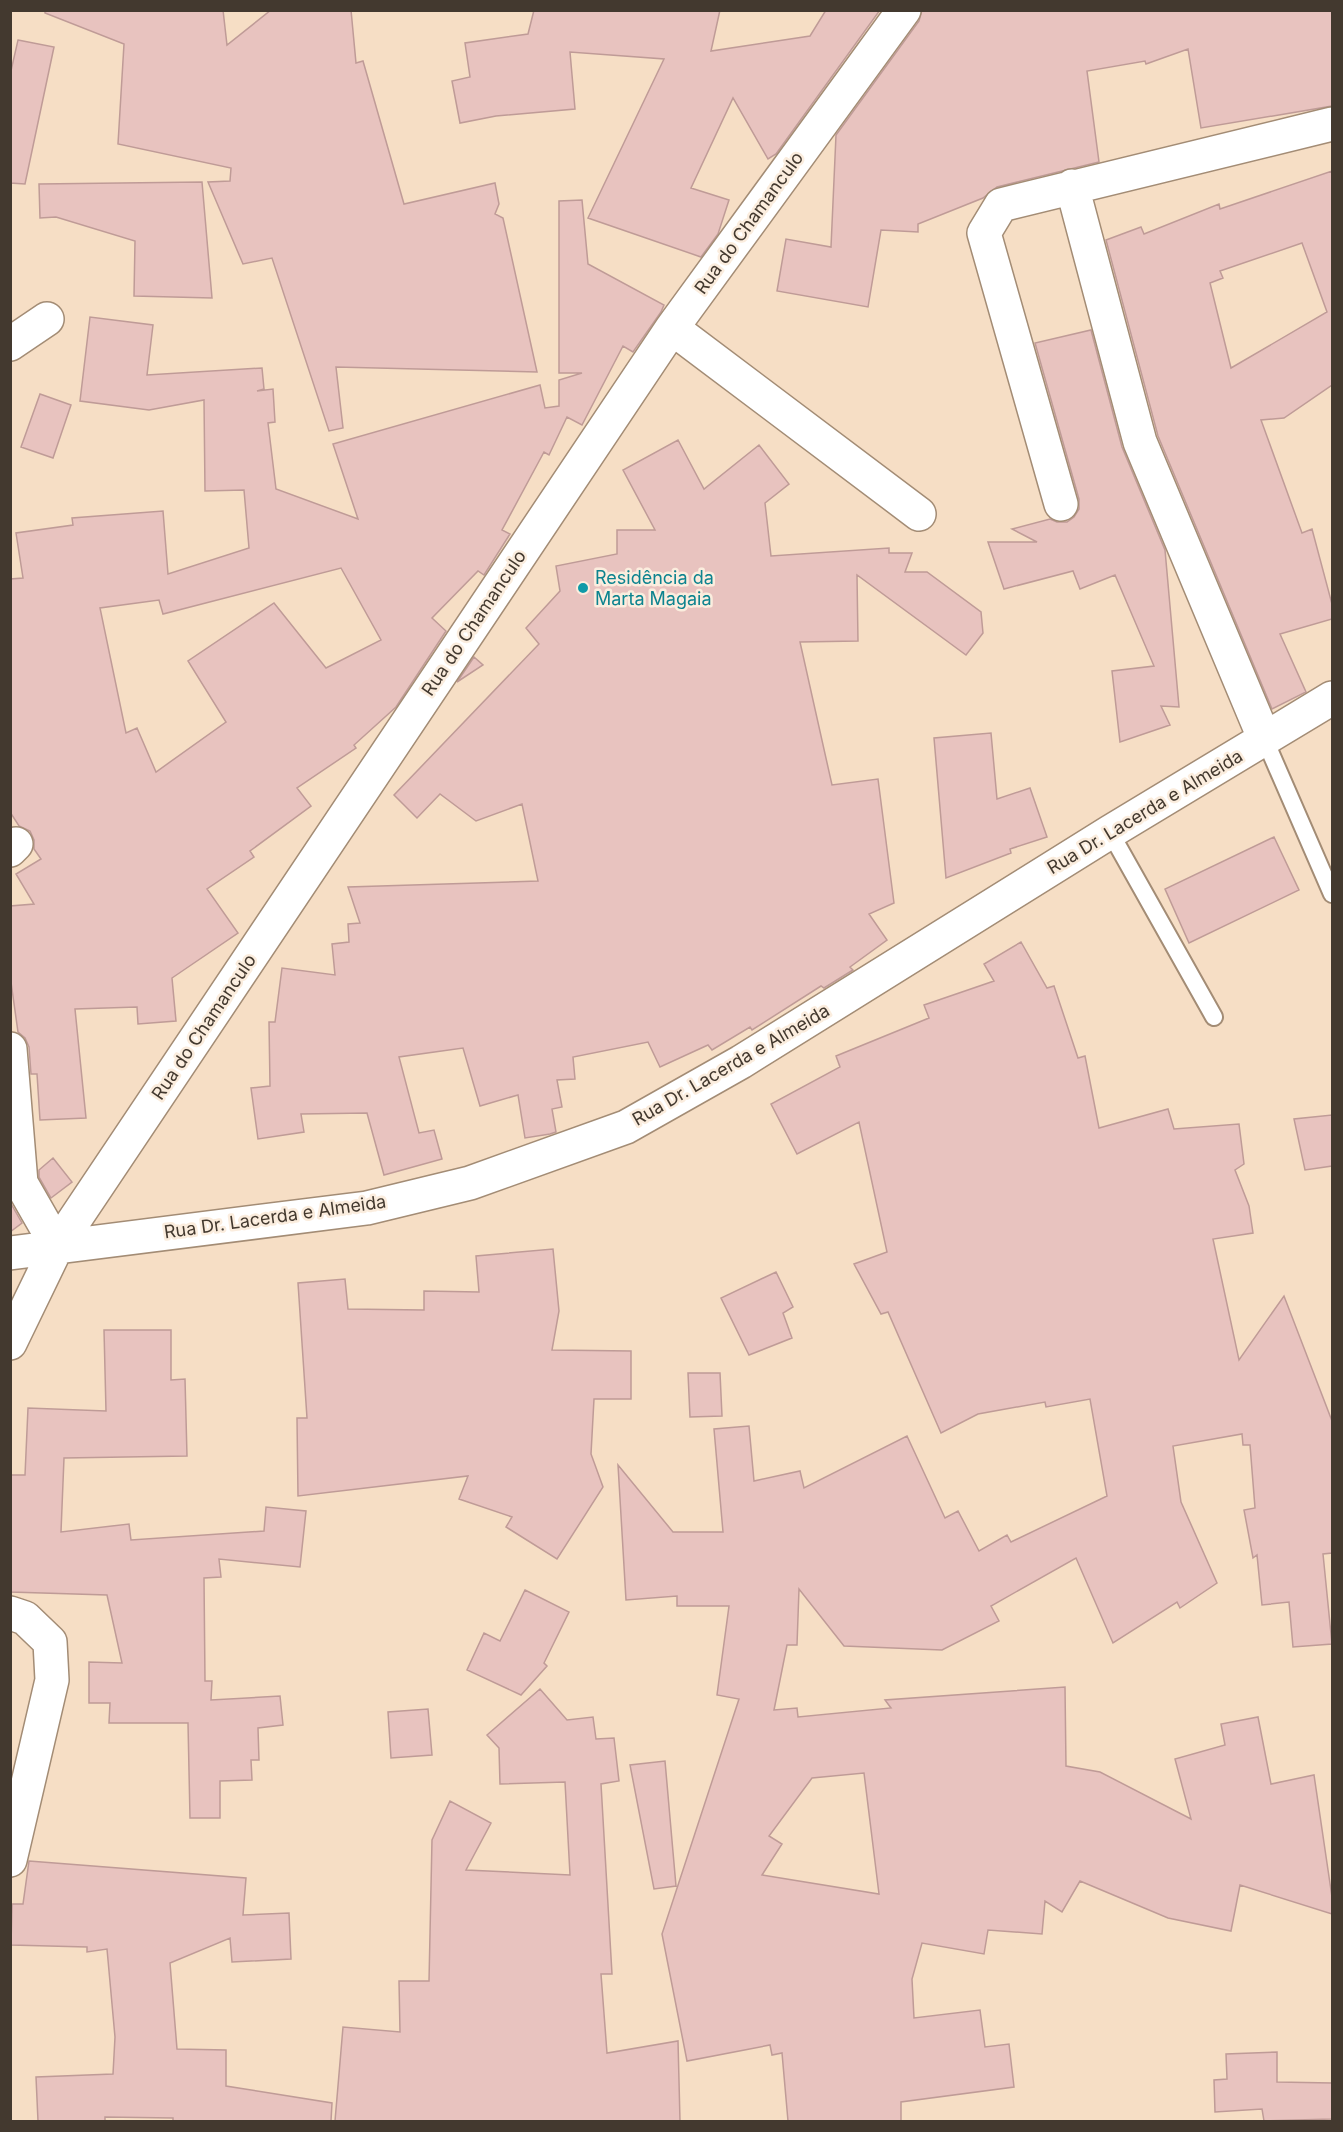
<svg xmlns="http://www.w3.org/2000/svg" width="1343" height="2132" viewBox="0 0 1343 2132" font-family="Inter,sans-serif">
<rect width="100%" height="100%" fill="#f6dec5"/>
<path fill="#e8c3bf" stroke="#bf9b97" stroke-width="1.5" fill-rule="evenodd" d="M45,10H223L227,45L271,10H351L356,63L363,61L404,204L495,183L499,204L495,214L503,218L537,372L336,367L343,428L329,431L272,258L243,264L208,182L230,181L231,168L118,144L124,44L45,13Z
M534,10H720L711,51L810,36L826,10H880L776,154L768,159L733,98L691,188L729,200L718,234L701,257L588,218L664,59L570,52L575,109L496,116L460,123L452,81L470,77L465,43L528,34Z
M922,10H1332V106L1201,128L1188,49L1146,64L1145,61L1087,71L1099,162L997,187L983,198L918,224V232L881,230L868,307L777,291L786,239L831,247L836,135L919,21Z
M18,40L54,47L25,184L10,183V75Z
M1332,171V385L1284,418L1261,420L1302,533L1312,529L1332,604V619L1280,634L1306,692L1272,709L1158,436L1106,240L1141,227L1144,234L1219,204L1220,209ZM1302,243L1327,312L1231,368L1210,283L1223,278L1220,271Z
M202,182L212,298L134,296L135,241L56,217L40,218L39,184Z
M582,200L588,264L664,305L661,312L633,352L623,346L582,425L567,417L549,455L544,452L502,530L510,534L484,575L478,571L432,618L446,631L396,707L354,745L356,748L297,788L311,806L250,851L254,857L207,889L238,933L172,978L176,1021L138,1024L137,1007L75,1009L86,1118L40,1120L37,1074H31L29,1047L25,1038L18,1032L10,975V906L34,904L16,874L41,859L34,849V840L30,831L19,826L10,812V579L23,578L16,533L73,525L72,518L163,511L168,574L249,548L244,490L205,491L204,400L149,410L80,401L90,317L153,325L147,375L262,368L264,389L257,391L273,389L275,422L268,423L276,489L358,519L333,444L540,385L545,408L559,406V380L582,373H559V201ZM341,568L381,640L326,668L274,603L188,661L226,722L156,772L137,728L126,733L100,608L159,600L163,614Z
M1091,330L1122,447L1165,550L1179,707L1161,706L1170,725L1120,742L1112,671L1154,666L1115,575L1080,589L1073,571L1004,589L988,542H1037L1012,529L1050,519L1057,522H1067L1074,517L1079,509V499L1035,343Z
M40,394L71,405L53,458L21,447Z
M678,440L704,489L759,445L789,484L765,503L771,556L889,548V553H912L905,572H927L981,612L983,633L966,655L857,575L858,641L800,642L832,785L878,779L894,903L869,914L887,940L850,967L853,970L824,988L821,986L752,1030L750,1027L712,1050L708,1045L660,1067L648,1042L573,1057L575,1079L557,1080L562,1107L552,1109L556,1132L550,1134L525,1138L518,1095L480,1106L463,1048L399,1057L419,1133L434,1130L442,1159L384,1175L367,1113L301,1114L304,1132L258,1139L251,1088L270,1086L269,1022H275L282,968L335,975L332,944L349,942L348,924L360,923L348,887L538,881L522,804L476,821L440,794L417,818L394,795L539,644L526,628L560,591L556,566L617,554V530H655L623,470Z
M474,657L483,665L457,682Z
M991,733L997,799L1030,788L1047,837L1010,849L1011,853L946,878L934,738Z
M1274,837L1299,890L1189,943L1165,889Z
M1021,942L1047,988L1054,986L1078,1058L1085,1056L1099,1128L1168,1109L1174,1129L1239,1124L1244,1164L1235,1170L1249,1206L1253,1233L1213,1239L1239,1360L1284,1296L1332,1421V1553L1323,1554L1332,1644L1293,1647L1289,1602L1262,1605L1257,1555L1253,1558L1244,1510L1255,1508L1250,1445H1243L1242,1434L1173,1446L1181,1502L1217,1583L1180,1608L1177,1602L1113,1643L1076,1558L991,1606L999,1621L942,1650L844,1646L799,1589L797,1645H787L774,1710L797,1708L798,1717L891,1708L885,1700L1065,1687L1066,1766L1100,1772L1191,1819L1175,1759L1225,1745L1221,1724L1258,1717L1271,1784L1314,1775L1332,1897V1914L1240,1885L1231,1931L1168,1918L1080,1881L1062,1912L1045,1901L1042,1934L988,1930L984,1954L922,1943L912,1979L914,2018L980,2010L985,2047L1009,2044L1014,2087L901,2102V2121H788L782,2053L772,2055L770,2045L687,2061L662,1934L739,1699L717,1695L729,1606H677V1596L626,1600L618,1465L673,1532H723L714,1429L749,1426L754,1481L800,1471L804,1488L907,1436L945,1518L958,1511L979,1551L1007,1535L1011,1542L1107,1496L1090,1399L1046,1407L1045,1402L978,1414L941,1433L888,1312L881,1314L854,1264L887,1252L859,1122L797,1154L771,1104L840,1067L836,1056L929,1018L924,1005L994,981L984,964ZM864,1773L879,1894L762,1875L782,1844L769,1836L812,1778Z
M1332,1115V1166L1305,1170L1294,1119Z
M53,1158L72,1182L51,1198L39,1177V1170Z
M10,1202L22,1223L10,1232Z
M553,1249L559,1311L552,1350L631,1351V1399H594L591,1454L603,1487L557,1559L506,1527L512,1517L459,1499L468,1476L298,1496L297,1418H307L298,1283L345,1279L348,1309L424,1310V1291L479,1292L476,1256Z
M776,1272L793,1307L783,1313L792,1338L749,1355L721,1298Z
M104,1330H171V1380L185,1379L187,1456L64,1458L61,1532L129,1524L131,1540L264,1531L266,1507L306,1511L300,1567L219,1559L221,1577L204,1578L205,1681H212L211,1700L280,1696L283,1725L258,1728L259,1760H251L252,1780L220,1781V1818H190L188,1723H109L110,1703H89V1662L122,1663L107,1595L10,1592V1475H25L28,1408L106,1411Z
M688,1373H720L722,1416L690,1417Z
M525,1590L569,1612L544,1663L547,1666L521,1695L467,1670L484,1633L500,1641Z
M540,1689L567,1720L593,1717L596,1739L614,1738L619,1781L601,1784L612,1974H601L607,2053L678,2041L680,2121H335L343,2027L400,2032L399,1981H429L432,1840L450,1801L491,1823L466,1870L570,1875L565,1782L500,1784L499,1748L487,1735Z
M428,1709L432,1755L391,1758L388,1712Z
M665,1761L676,1886L654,1889L630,1765Z
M29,1861L246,1878L243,1915L289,1913L291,1959L232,1962L230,1938L170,1963L177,2049L226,2050V2086L332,2103L331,2121H173V2118L105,2117V2121H38L36,2077L113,2074L115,2037L107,1949L87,1952V1947L11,1945L12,1904H23Z
M1277,2052V2082L1332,2083V2119L1264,2121L1262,2109L1215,2112L1214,2080L1227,2079L1226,2054Z"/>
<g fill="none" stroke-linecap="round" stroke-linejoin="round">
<g stroke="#a38c75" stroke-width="20">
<path id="lane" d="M1265,740L1332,894
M1110,832L1214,1017"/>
</g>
<g stroke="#a38c75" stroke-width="36">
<path id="street" d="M1072,186L1140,442L1265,740
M672,328L919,514
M10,344L47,319
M1061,504L984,233L1001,205L1332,124
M10,850L16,844
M10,1049L21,1183L57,1246
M10,1253L367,1208L470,1183L626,1127L741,1062L1110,832L1332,698
M10,1343L57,1246L672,328L904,10
M10,1613L25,1618L50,1642L52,1680L10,1860"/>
</g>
<use href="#lane" stroke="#fff" stroke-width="16"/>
<use href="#street" stroke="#fff" stroke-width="33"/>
</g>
<circle fill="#0f9aa8" stroke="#fbedde" stroke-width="2" cx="583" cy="588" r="6"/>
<g text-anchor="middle" stroke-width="5" stroke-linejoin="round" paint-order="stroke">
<g font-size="18" fill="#43392f" stroke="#fbedde">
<text transform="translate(749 223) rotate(-54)" y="6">Rua do Chamanculo</text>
<text transform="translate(474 623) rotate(-56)" y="6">Rua do Chamanculo</text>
<text transform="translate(1145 812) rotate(-31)" y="6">Rua Dr. Lacerda e Almeida</text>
<text transform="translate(204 1027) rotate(-56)" y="6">Rua do Chamanculo</text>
<text transform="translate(731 1065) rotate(-30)" y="6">Rua Dr. Lacerda e Almeida</text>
<text transform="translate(275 1217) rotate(-8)" y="6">Rua Dr. Lacerda e Almeida</text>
</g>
<g font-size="18" fill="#0d838f" stroke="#fbedde" text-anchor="start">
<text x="595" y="584">Residência da<tspan x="595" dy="21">Marta Magaia</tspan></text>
</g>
</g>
<rect width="1343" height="2132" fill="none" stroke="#43392f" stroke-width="24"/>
</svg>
